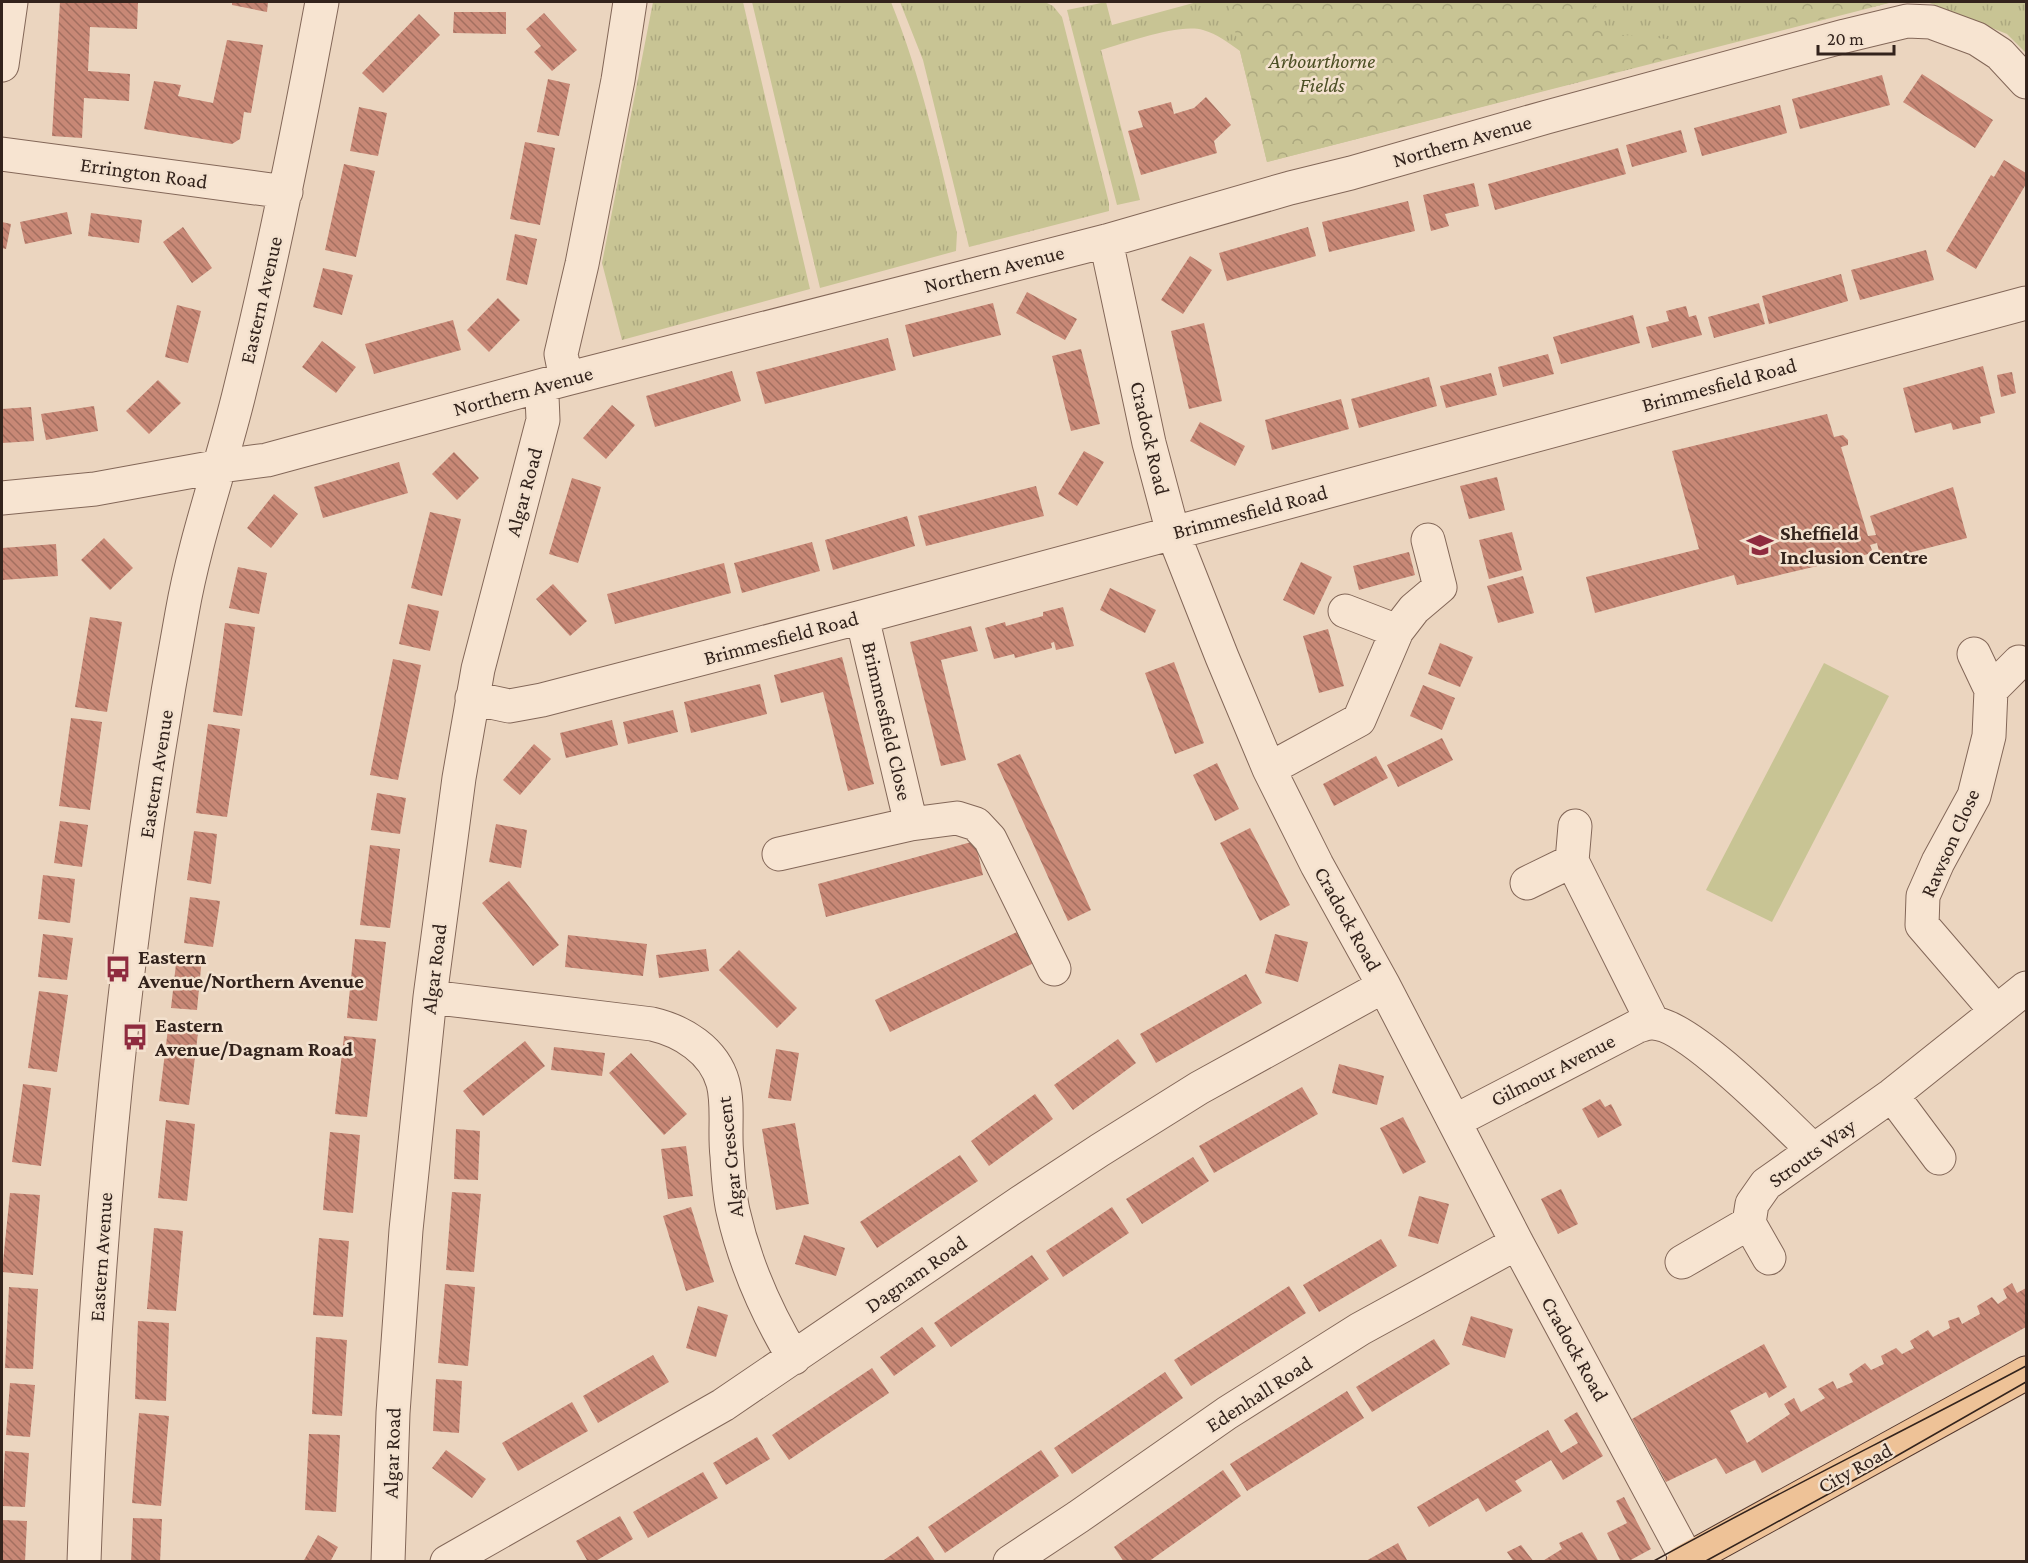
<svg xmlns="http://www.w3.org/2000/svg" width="2028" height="1563" viewBox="0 0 2028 1563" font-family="'Crimson Pro',serif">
<defs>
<pattern id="grass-tufts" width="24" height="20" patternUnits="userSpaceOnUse" patternTransform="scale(1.5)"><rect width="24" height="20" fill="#c8c494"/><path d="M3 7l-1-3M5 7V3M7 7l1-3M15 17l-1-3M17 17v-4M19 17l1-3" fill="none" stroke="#aca87f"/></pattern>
<pattern id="forest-crowns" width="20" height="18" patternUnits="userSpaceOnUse" patternTransform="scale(1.5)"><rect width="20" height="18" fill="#c8c494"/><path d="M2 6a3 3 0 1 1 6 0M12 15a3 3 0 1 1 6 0" fill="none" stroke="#aca87f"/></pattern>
<pattern id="building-back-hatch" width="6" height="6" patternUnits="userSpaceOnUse" patternTransform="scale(1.5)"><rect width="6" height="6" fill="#c88876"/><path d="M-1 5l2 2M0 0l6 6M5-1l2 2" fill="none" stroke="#a36f60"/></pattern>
</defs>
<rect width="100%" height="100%" fill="#ebd5bf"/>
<path fill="url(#grass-tufts)" d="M653,2H743L810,289L622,340L602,263Z
M752,2H891C921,76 938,154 957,233L956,251L820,288Z
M900,2H1045L1053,6L1062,17L1109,203V211L969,247L923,60Z
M1106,2L1112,25L1197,2H1893L1267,162L1240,51C1229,43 1217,34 1203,30C1179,23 1126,43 1101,50L1140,200L1117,205L1067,10Z
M1927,2H2026V53L2007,34Z"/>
<path fill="url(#forest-crowns)" d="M1228,2H1597L1595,6L1602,28L1613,34L1679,40L1686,54L1267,162Z
M1783,2H1892L1790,27L1787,6Z"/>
<path fill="#c8c494" d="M1824,663L1889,696L1772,922L1706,890Z"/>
<path fill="url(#building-back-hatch)" d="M60,2H138L137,29L90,27L88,71L130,74L129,101L84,98L82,138L52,136Z
M232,2H268L267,12L232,5Z
M454,12H506V34L453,33Z
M544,13L577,50L552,71L534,52L541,46L526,29Z
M419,14L440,35L383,93L362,73Z
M227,40L263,45L251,113L244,112L240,139L232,144L144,129L154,81L181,85L178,96L213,103Z
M1922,74L1993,120L1975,148L1903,102Z
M1882,75L1890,105L1800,129L1792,99Z
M548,79L570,84L559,136L537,132Z
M1206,97L1231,125L1214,141L1217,153L1141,175L1128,131L1143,127L1138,111L1171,102L1174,114L1194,108Z
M1780,105L1787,133L1702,156L1694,128Z
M359,107L387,113L378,156L350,151Z
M1681,130L1687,152L1632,167L1626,145Z
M525,142L555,148L540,225L510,219Z
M1618,148L1626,174L1495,210L1488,184Z
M2004,160L2026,173V184L1976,269L1946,251L1991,175L1994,177Z
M344,164L375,171L356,257L325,250Z
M1474,183L1479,206L1445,214L1449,226L1431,231L1423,195Z
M1408,201L1415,231L1329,252L1322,222Z
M67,212L72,234L25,244L20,222Z
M91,213L142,220L139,243L88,236Z
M2,222L11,224L6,249L2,248Z
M183,227L212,268L192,283L163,242Z
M1308,227L1316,256L1227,281L1219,253Z
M515,234L537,239L527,285L506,280Z
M1926,250L1934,280L1860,300L1851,270Z
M1190,256L1212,270L1183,314L1161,300Z
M323,268L353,275L342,315L313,307Z
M1841,274L1848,301L1769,324L1762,296Z
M1027,292L1077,319L1065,340L1016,313Z
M498,298L520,320L489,352L467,330Z
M993,303L1001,335L913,357L905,325Z
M1759,303L1765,324L1714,338L1708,317Z
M177,305L201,311L188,363L165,357Z
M1686,306L1689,317L1696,315L1702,335L1652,348L1646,327L1669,321L1666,311Z
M1633,315L1640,343L1561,364L1553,337Z
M453,320L461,350L374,374L365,344Z
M1204,323L1222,401L1189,409L1171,331Z
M888,338L896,370L765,404L756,372Z
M322,341L356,367L336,393L302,367Z
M1081,349L1100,424L1071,431L1052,356Z
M1548,354L1554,374L1503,387L1498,367Z
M1983,366L1995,413L1980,417L1981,423L1953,430L1951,423L1915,433L1903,388Z
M732,371L741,401L655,427L646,396Z
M2012,372L2016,393L2001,397L1997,375Z
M1491,373L1497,395L1446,408L1440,386Z
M1429,377L1437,406L1359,428L1351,399Z
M158,380L181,403L149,434L126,411Z
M1341,399L1349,429L1272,450L1265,420Z
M612,405L635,425L606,459L583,438Z
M94,406L98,431L46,440L41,414Z
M31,407L34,441L2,443V409Z
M1827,414L1834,437L1843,435L1848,440V445L1841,447L1868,536L1876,535L1870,516L1953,487L1967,538L1881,560L1877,543L1870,545L1873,553L1737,585L1734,575L1595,613L1586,577L1699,549L1672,451Z
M1200,422L1245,446L1235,466L1190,441Z
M1084,451L1104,462L1077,506L1058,494Z
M454,452L479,478L457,500L432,474Z
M399,462L408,493L323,518L314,487Z
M1497,477L1505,510L1469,519L1460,486Z
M572,478L601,487L578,563L549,554Z
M1036,486L1044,516L926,546L918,516Z
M274,494L298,514L271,548L247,528Z
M430,512L461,519L442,596L411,588Z
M907,516L915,546L833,570L825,540Z
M1512,532L1522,570L1489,579L1479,540Z
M104,538L133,568L110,590L81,560Z
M812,542L820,571L742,593L734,563Z
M56,544L58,576L2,580V548Z
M1409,552L1415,575L1359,590L1353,566Z
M1301,562L1332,577L1314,615L1283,600Z
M724,563L731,593L615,624L607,594Z
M238,567L267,573L259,614L229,608Z
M1523,576L1534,613L1498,623L1487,586Z
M553,584L587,621L570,636L536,599Z
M1110,588L1156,610L1145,633L1100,610Z
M408,604L439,611L430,651L399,644Z
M1063,607L1074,646L1056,650L1054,642L1051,643L1052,648L1015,658L1014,654L994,659L985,628L1005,622L1006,626L1024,621L1043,616V612Z
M90,617L122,622L107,712L75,707Z
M225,623L255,627L242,716L213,712Z
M971,626L978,651L941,660L966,760L941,766L910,642Z
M1328,629L1344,686L1319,693L1303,636Z
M1440,643L1473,657L1460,687L1428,674Z
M842,657L874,784L848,791L823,692L781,703L774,675Z
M393,659L421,665L398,780L370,775Z
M1174,662L1204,743L1175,754L1145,673Z
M760,684L767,714L691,733L684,702Z
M1423,685L1455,698L1442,730L1410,716Z
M673,710L678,732L628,744L623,722Z
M71,718L102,722L90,810L59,806Z
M612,720L618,745L566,758L560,733Z
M208,724L240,729L227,817L196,813Z
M1442,738L1453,760L1398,787L1387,765Z
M534,744L551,759L520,795L503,780Z
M1020,754L1091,910L1068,921L997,764Z
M1376,756L1388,778L1334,806L1323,784Z
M1217,763L1239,809L1215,821L1193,775Z
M377,793L406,798L400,834L371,830Z
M60,821L88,825L82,867L54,863Z
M496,824L527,830L521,868L489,862Z
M1250,828L1290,905L1260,921L1220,843Z
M194,831L217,834L211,884L187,880Z
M975,841L983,875L826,917L818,884Z
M370,845L400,849L390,928L360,925Z
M43,875L75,879L70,923L38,919Z
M509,881L559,945L533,966L482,903Z
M190,897L220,901L213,947L184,943Z
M1021,930L1036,962L890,1032L875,1000Z
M43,934L73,938L67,980L38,977Z
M1275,934L1308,942L1298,982L1265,973Z
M568,935L647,944L643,976L565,967Z
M355,939L386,942L377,1021L347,1018Z
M706,949L709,971L659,978L656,955Z
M739,950L797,1008L777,1028L719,970Z
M177,955L202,957L197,1010L171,1008Z
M1246,974L1262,1003L1156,1063L1140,1034Z
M39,991L68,995L57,1072L28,1068Z
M169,1021L199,1025L189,1105L159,1101Z
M344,1036L376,1039L367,1117L335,1114Z
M1118,1039L1136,1063L1073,1110L1054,1085Z
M525,1041L545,1066L483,1116L463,1091Z
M554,1047L605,1053L602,1076L551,1070Z
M776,1049L799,1053L791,1101L768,1098Z
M631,1053L687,1114L664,1135L609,1073Z
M1339,1064L1384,1076L1377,1105L1332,1093Z
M23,1084L51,1088L41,1166L12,1162Z
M1302,1087L1318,1114L1214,1173L1199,1146Z
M1035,1094L1053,1119L989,1166L971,1141Z
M1600,1099L1605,1107L1611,1104L1622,1125L1598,1138L1582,1109Z
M1403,1117L1426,1162L1403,1174L1380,1128Z
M166,1120L195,1124L187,1201L158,1198Z
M795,1123L809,1204L776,1210L762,1129Z
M456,1129L480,1131L478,1180L454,1179Z
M330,1132L360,1135L353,1213L323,1210Z
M686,1146L693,1196L668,1199L661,1149Z
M960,1155L978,1181L877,1248L860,1222Z
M1193,1157L1209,1181L1142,1224L1126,1199Z
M1561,1189L1578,1224L1558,1234L1541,1199Z
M452,1192L481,1194L474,1272L446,1270Z
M10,1193L40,1195L33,1275L2,1272Z
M1419,1196L1449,1204L1438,1244L1408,1236Z
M691,1207L714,1282L686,1291L663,1216Z
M1112,1207L1129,1233L1063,1277L1046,1251Z
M154,1228L183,1231L176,1311L147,1309Z
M804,1235L845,1248L836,1276L795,1264Z
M319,1238L349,1241L343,1317L313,1315Z
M1381,1239L1397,1266L1319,1312L1303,1285Z
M1032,1255L1049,1279L951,1347L934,1323Z
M2012,1283L2017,1293L2026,1288V1327L1762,1473L1755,1460L1726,1474L1716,1458L1666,1482L1632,1419L1764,1344L1787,1387L1769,1398L1766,1392L1730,1411L1747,1443L1790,1414L1784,1404L1794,1398L1801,1412L1825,1398L1818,1389L1833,1381L1837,1389L1853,1382L1849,1374L1865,1363L1871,1370L1884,1364L1881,1356L1896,1348L1902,1354L1914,1348L1910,1341L1928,1330L1933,1337L1950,1328L1948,1321L1959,1317L1962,1324L1980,1314L1977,1306L1992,1297L1998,1304L2007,1298L2003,1289Z
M445,1284L475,1287L468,1366L438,1363Z
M1289,1286L1306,1313L1191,1386L1174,1360Z
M9,1287L38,1289L33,1369L5,1368Z
M698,1306L728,1315L716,1357L686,1348Z
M1471,1316L1513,1329L1505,1358L1462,1345Z
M138,1321L169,1323L166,1401L135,1399Z
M922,1327L936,1346L894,1376L880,1357Z
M316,1337L347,1340L342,1416L312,1414Z
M1434,1339L1450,1364L1372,1412L1356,1387Z
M653,1355L669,1382L598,1423L583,1396Z
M872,1368L889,1393L789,1460L772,1435Z
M1165,1372L1183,1398L1072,1474L1054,1448Z
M436,1379L462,1381L459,1433L433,1431Z
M10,1383L35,1385L30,1437L6,1435Z
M1347,1391L1364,1418L1247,1491L1230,1464Z
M572,1402L588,1431L518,1471L502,1443Z
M1577,1412L1603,1456L1563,1480L1551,1460L1515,1481L1522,1491L1486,1512L1478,1498L1429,1527L1417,1507L1548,1430L1561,1453L1578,1443L1564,1420Z
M139,1413L169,1416L161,1506L132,1503Z
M309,1434L340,1435L336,1512L305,1510Z
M757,1437L770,1459L726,1485L713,1463Z
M446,1450L486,1479L472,1498L432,1468Z
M1041,1450L1059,1476L945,1553L928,1527Z
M5,1451L29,1453L25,1507L2,1506Z
M1223,1470L1241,1496L1148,1562H1124L1114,1547Z
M703,1472L718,1498L648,1538L633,1512Z
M1624,1497L1651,1549L1627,1562H1621L1607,1533L1627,1523L1616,1501Z
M620,1516L633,1539L594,1562H588L576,1541Z
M133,1518L162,1519L160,1562H131Z
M2,1520L27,1521L25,1562H2Z
M1582,1532L1599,1562H1541L1562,1549L1559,1543Z
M318,1535L338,1547L330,1562H303Z
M918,1536L936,1562H881L900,1549Z
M1398,1543L1408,1562H1364Z
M1521,1545L1534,1562H1514L1507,1552Z"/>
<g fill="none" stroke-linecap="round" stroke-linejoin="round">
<g stroke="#836758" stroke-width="35">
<path id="minor" d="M2,65L11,2
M2,154L286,192
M1106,241L1149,443L1173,533L1222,657L1269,769L1317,865L1384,986L1517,1243L1687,1559
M566,379L561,354L582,264L618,80L630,2
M2,498L95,489L221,466L267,460L566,379L1106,241L1290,188L1351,173L1547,117L1845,36L1907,21L1931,22L1977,39L2000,54L2026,82
M1345,611L1397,631
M862,617L911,824
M1974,654L1991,690
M472,698L509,706L542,700L862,617L2026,303
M1269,769L1359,720L1397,631L1414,609L1440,587L1428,540
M1575,826L1572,861L1653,1023
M779,854L911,824L957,818L976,824L990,839L1054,969
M1527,883L1572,861
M430,997L652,1024C682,1031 714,1050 723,1083C729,1106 724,1132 727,1156C728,1174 729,1193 733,1211C745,1264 766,1312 794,1358
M1996,1011L1922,925L1923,896L1938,862L1974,796L1989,736L1991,690L2019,662
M1892,1095L1939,1158
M1455,1121L1638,1026C1642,1025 1647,1023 1652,1023C1688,1023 1785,1123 1813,1150
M1769,1258L1749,1223L1752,1204L1766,1184L1892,1095L2026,988
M1682,1262L1749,1223
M84,1562C95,1244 124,926 182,613C195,538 222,465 240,390C272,262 298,132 322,2
M388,1562L393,1413L406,1230L430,997L459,778L478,669L543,420L542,396L540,386
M447,1562L723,1405L1021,1202L1100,1150L1199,1088L1384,986
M1010,1562L1078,1517L1227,1413L1360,1329L1517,1243"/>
</g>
<g stroke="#51362d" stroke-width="35">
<path id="major" d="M1683,1562L2026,1373"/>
</g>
<use href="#minor" stroke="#f7e4d1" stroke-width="33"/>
<use href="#major" stroke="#eec297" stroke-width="33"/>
<path stroke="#33231c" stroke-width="1.5" d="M1652,1562C1775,1494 1902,1432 2026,1366
M1704,1562L1865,1474L2026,1382"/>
</g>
<defs>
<g id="school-bare" transform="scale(2.07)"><path d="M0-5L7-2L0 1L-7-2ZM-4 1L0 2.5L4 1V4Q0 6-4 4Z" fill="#8f2b3f" stroke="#f3e1ce" stroke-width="2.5" paint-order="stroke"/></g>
<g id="bus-bare" transform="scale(2.07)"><path d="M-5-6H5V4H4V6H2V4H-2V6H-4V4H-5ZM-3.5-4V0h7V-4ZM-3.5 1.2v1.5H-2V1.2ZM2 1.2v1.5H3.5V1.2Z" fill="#8f2b3f" stroke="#f3e1ce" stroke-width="2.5" paint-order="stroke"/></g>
</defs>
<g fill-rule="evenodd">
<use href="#school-bare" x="1760" y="545"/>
<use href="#bus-bare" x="118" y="969"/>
<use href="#bus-bare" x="135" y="1037"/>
</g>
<g text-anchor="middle" stroke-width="5" stroke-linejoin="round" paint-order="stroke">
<g font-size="21" font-style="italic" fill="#4c4f24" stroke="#f3e1ce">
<text x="1322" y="68">Arbourthorne<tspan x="1322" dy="24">Fields</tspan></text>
</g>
<g font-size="21" fill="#33231c" stroke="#f3e1ce">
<text transform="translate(1462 141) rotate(-16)" y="7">Northern Avenue</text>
<text transform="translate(144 173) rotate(8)" y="7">Errington Road</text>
<text transform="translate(994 269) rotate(-14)" y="7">Northern Avenue</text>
<text transform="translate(261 300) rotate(-77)" y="7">Eastern Avenue</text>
<text transform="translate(1719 385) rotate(-15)" y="7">Brimmesfield Road</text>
<text transform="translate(523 391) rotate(-15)" y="7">Northern Avenue</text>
<text transform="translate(1150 438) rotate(77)" y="7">Cradock Road</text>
<text transform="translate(524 492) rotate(-75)" y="7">Algar Road</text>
<text transform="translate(1250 512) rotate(-15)" y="7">Brimmesfield Road</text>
<text transform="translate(781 638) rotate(-15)" y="7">Brimmesfield Road</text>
<text transform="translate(887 721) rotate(77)" y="7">Brimmesfield Close</text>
<text transform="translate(156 774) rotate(-81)" y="7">Eastern Avenue</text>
<text transform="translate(1950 843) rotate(-66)" y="7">Rawson Close</text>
<text transform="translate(1348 919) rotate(61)" y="7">Cradock Road</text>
<text transform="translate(434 969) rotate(-83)" y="7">Algar Road</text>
<text transform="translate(1553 1070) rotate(-27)" y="7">Gilmour Avenue</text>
<text transform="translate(1812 1153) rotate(-36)" y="7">Strouts Way</text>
<text transform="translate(730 1157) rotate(-96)" y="7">Algar Crescent</text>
<text transform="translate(101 1257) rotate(-86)" y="7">Eastern Avenue</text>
<text transform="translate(916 1274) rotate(-35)" y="7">Dagnam Road</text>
<text transform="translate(1575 1349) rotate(61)" y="7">Cradock Road</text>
<text transform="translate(1259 1394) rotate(-33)" y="7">Edenhall Road</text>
<text transform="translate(392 1453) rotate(-88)" y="7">Algar Road</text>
<text transform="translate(1855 1468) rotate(-29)" y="7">City Road</text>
</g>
<g font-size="21" font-weight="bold" fill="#33231c" stroke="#f3e1ce" text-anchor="start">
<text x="1780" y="540">Sheffield<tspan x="1780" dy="24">Inclusion Centre</tspan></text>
<text x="138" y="964">Eastern<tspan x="138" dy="24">Avenue/Northern Avenue</tspan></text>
<text x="155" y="1032">Eastern<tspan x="155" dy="24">Avenue/Dagnam Road</tspan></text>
</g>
</g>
<rect width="2028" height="1563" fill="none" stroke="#33231c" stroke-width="6"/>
<path d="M1818 45v9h76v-9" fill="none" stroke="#33231c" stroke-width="3"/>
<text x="1827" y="45" font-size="18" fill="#33231c" stroke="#f3e1ce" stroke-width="4.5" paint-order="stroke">20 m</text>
</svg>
